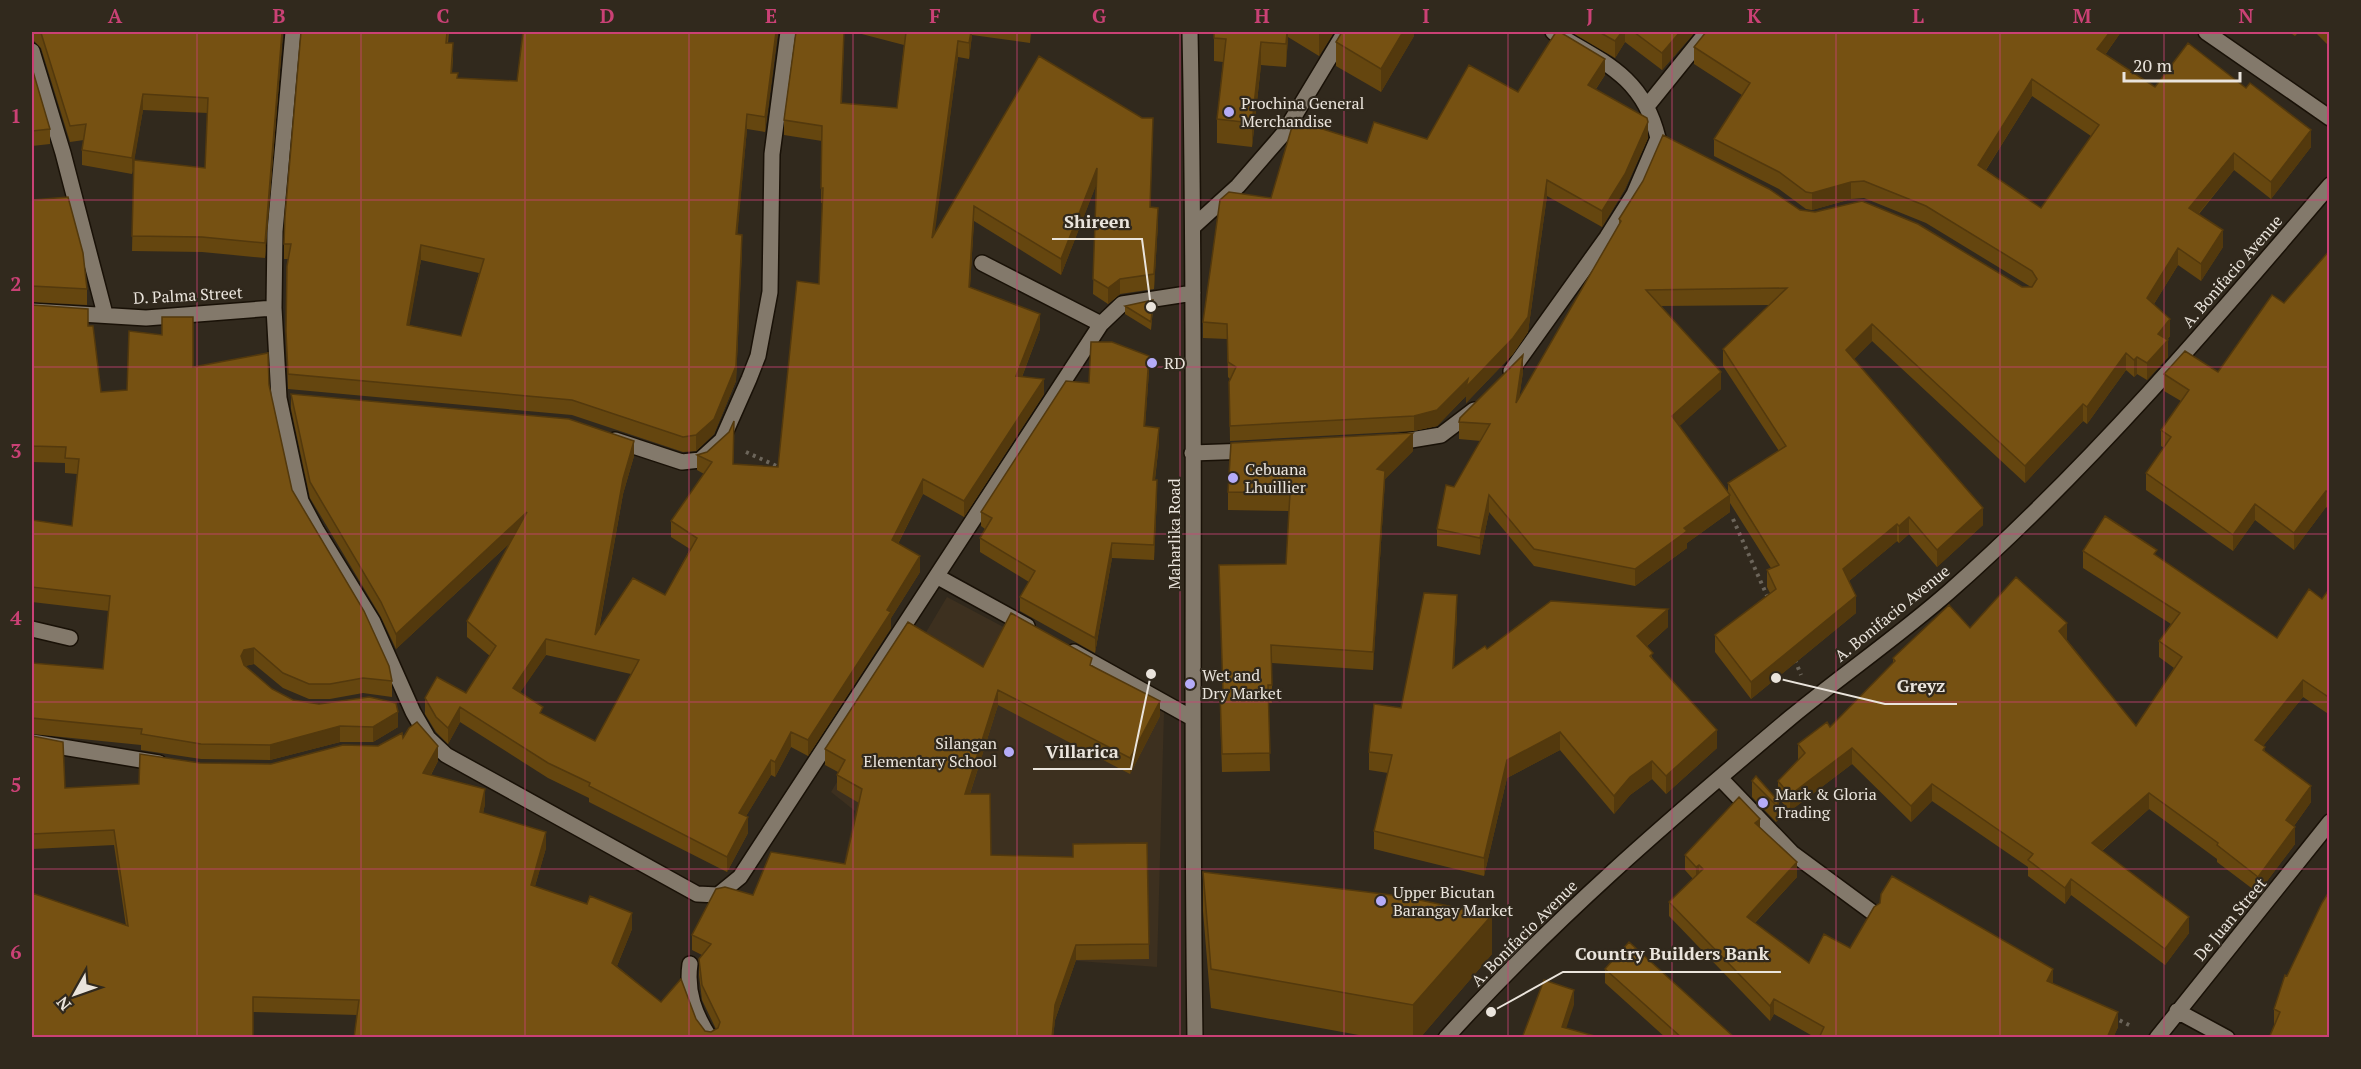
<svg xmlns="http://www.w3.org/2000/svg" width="2361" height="1069" viewBox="0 0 2361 1069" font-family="'PT Serif',serif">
<rect width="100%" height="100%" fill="#31291d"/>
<path fill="#3d301f" d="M947,597L1164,712L1157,967L827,942L855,811L831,792Z"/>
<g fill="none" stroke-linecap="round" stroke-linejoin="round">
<g stroke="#191107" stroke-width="18">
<path id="minor" d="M293,32L275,231L274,308L279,398L301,501L317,531L373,622L413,712L428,738L446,755L697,894L718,895L740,877L1101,324L1122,304L1193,293
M1190,32C1197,367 1190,702 1195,1038
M2206,32L2330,118
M32,51L63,153L105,314
M1648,105L1707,32
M1194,226L1238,186L1284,133L1345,32
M982,263L1101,324
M32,311L146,318L274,308
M1511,371L1607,237L1634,194L1658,138C1643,76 1603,62 1553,32
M615,440L682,462L700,460L722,440L749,379L758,356L770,292L772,154L788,32
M1393,443L1441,435L1474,410
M1192,453L1249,451
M938,577L1027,626
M32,629L70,638
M1074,652L1192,718
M32,742L159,763
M1720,778L1792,853L1872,912
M690,964C686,992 695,1015 710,1038
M2177,1011L2227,1038
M1446,1038C1551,921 1670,819 1790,718C1842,675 1899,636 1950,591C2089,468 2210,326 2330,185
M2157,1038L2330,822"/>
</g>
<path stroke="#6c655a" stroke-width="4" stroke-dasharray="3 4.5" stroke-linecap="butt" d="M746,452L783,469
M1733,519L1768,598
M1795,660L1801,675
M2113,1017L2133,1027"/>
<use href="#minor" stroke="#83796b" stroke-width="15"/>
</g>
<path fill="#65460f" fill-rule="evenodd" d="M32,32H283L265,258L202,252L132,251L134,165L132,174L82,165V150L84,140L70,142L41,48L34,41L32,42ZM143,110L208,113L205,168L134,160Z
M301,32H449L448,43L453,58L452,73L458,78L517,81L778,32L765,132L747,129L737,234L742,250L736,381L714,434L696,451L683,452L572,415L288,389L286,331L288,259H284V244ZM421,260L479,273L461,336L409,325Z
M796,32H844L842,103L897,108L904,45L854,32H1031L1030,43L972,35L969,59L958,57L934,234L1039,56L1153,133L1150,207L1158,223L1154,289L1120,294L1108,304L1093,294L1096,185L1061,275L974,221L970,287L1040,329L1022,377L1044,394L964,517L923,494L898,544L920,572L891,618V628L808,756L791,747L775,777L771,775L746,816L748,833L727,872L589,802V798L548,778L460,722L448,744L436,732L425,714V698L466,693L490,656L467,637V621L510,543L396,649L381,617L310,498L291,409V394L634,456L623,494L599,630L665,595L690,549L671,537V521L704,474L697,470V455L707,452L734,436L733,464L778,467L819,284L823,203H821L822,141L784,135V120ZM546,655L631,674L595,741L543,715L520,692Z
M1109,32H1147V34Z
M1214,32H1334L1319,56L1288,37L1286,67L1261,65L1252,147L1217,143V119L1223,62L1214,61Z
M1414,32V36L1381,92L1336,66V42Z
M1571,32H1695L1662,70L1625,42L1615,58Z
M1706,32H2121L2105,55L2155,87L2311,147L2271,199L2234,170L2199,214L2223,247L2201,281L2178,265L2154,304L2170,336L2167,340L2168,357L2147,380L2137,374L2134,377L2126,370L2087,424L2083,421L2025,483L1872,341L1854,359L1983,525L1937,567L1909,534L1899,543L1897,541L1849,581L1856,613L1751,699L1715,652V635L1770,593L1767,587V570L1771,568L1730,503V512L1687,543V548L1635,586L1534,566L1489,512L1480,555L1437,546V529L1454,487L1481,441L1459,439V422L1523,372L1519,398L1619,225V219L1800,210L2022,287H2031L1926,223L1864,198L1851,199L1812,210L1806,209L1779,189L1714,156V139L1742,95L1694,64V47ZM2032,96L2091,136L2041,208L1986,170ZM1769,305L1723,349V366L1779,451L1728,483V492L1679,426L1721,389L1661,306Z
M2289,32H2299L2295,36Z
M2315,32H2330V47Z
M32,68L50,129V144L32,146Z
M1605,75L1596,89L1648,138L1625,189L1602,227L1547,196L1528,332L1513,354L1466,403V396L1437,426L1414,431L1230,441L1229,382L1230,379L1228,377L1227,339L1203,338V322L1271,198L1367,143L1427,139L1518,92Z
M32,200L87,289V305L32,302Z
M2330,250V510L2326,507L2294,550L2255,520L2233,551L2146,490V473L2164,448L2161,446V430L2181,401L2164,391V374L2218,372L2284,303Z
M32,305L88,326L101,392L127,390L193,367L269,385L292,490L392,681V697L363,693L330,699H309L283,688L254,664L245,666L272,689L293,700L398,727L373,742H340L270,760L201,759L141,750V745L32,734V663L103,669L109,611L32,602V607V520L72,526L77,474L65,473V463L32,462Z
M1125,306L1153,309L1151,330L1125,314Z
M1149,371L1145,426L1159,443L1155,480L1157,495L1154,560L1112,558L1095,653L1020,611V597L1029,582L980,552V538L985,529L981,526V512L1089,383Z
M1413,451L1385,479L1373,670L1272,663V703H1268L1270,771L1222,772L1220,710L1223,692L1219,565L1286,564L1289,511L1228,510V492Z
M2083,551L2157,556L2277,638L2322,599L2330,588V715L2303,697L2263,746L2265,751L2311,802L2294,826L2295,844L2258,893L2217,862V859L2149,809L2102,851L2189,933L2165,965L2071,895L2065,904L2028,876V867L1932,801L1911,822L1852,764L1790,811L1778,798V781L1798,761V744L1830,727L1893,664V658L1970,628L2067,640L2136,726L2174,668L2159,657V641L2171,624L2083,568Z
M1457,613L1454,667L1487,649L1668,627L1647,646L1653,659L1717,748L1666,794L1652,779L1630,795L1614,814L1560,750L1507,778L1484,876L1374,849V831L1388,773L1369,770V752L1401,708Z
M1092,665L1160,716L1130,774L998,705L970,794L991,855L1073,857L1147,843L1149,959L1076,960L1055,1020L1053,1038H354L357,1015L253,1012L126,926L114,845L32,849V735L65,788L139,784L200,763L271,764L378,746L403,738L438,761L431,775L485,804L483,813L546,848L535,886L632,929L617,966L661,1002L696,1019L705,1031L711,1032L716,1029L702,1000L699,975V959L702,955L692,950V935L753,895L845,864L859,803L837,790V775L838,772L825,765V749L983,667Z
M1752,781L1779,802V819L1776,822L1752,797Z
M1760,828L1797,877L1755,923L1809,963L1850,948L2053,984L2118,1027L2113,1038H1816L1774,1014L1770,1021L1669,916V902L1693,879L1685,870V855Z
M1203,872L1492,954L1420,1038H1375L1211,1008L1203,911Z
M1605,969L1735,1038H1666L1605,983Z
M2287,976L2330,1038L2274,1025V1009Z"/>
<path fill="#53390d" d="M32,32H34V41L32,42Z
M282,32H283L265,258V243Z
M776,32H778L765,132V117Z
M971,32H972V35L969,59V43Z
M1287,32H1288V37L1286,67Z
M1319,32H1334L1319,56Z
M1403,32H1414V36L1381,92V69Z
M1622,32H1625V42L1615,58V41Z
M1680,32H1695L1662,70V53Z
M2110,32H2121L2097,66V49Z
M958,41V57L932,254V238Z
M1261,42V65L1252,147V123Z
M1605,59V75L1588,100V85Z
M2032,79V96L1978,182V165Z
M143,94V110L132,174V158Z
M747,114V129L736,250V234Z
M1648,122V138L1625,189L1602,227V211Z
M2311,130V147L2271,199V182Z
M2234,153V170L2189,225V208Z
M1097,168V183L1061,275V259Z
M1547,180V196L1528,332L1513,354L1466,403V396L1437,426L1414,431V416Z
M1851,182V199L1812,210V193Z
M974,206V221L969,302V287Z
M1158,208V223L1154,289V274Z
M2223,230V247L2201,281V264Z
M742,235L736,381L714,434L696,451V435Z
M421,245V260L407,340V325Z
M2178,248V265L2147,315V298Z
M1120,279V294L1108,304V288Z
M1040,314V329L1016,392V376Z
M2170,319V336L2158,350V334Z
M1872,324V341L1846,367V350Z
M2168,340V357L2147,380V363Z
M2126,353V370L2087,424V407Z
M1523,355V372L1516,420V403Z
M1149,356V371L1144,441V426Z
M2137,357V374L2134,377V360Z
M1721,372V389L1672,433V416Z
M1044,379V394L964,517V501Z
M2083,404V421L2025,483V466Z
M1159,428V443L1153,495V480Z
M1413,433V451L1385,479L1373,670L1377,469Z
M634,441V456L623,494L595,651V635L623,479Z
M923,479V494L892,555V540Z
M1157,480V495L1154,560V545Z
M2326,491V507L2294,550V533Z
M1489,495V512L1480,555V538Z
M1730,495V512L1687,543V548L1635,586V569L1684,528Z
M2255,504V520L2233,551V535Z
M1983,508V525L1937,567V550Z
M527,512V527L396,649V634Z
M1909,517V534L1899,543V526Z
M1897,524V541L1843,586V569Z
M1112,543V558L1095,653V638Z
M920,556V572L891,618V628L808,756V740Z
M1457,595V613L1453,686V668Z
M1856,596V613L1751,699V682Z
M1668,609V627L1637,654V636Z
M2067,623V640L2059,648V631Z
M546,639V655L513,703V688Z
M254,648V664L244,666L241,656L244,650Z
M2303,680V697L2255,756V740Z
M998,690V705L965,809V794Z
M1160,701V716L1130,774V758Z
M460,707V722L448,744V728Z
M398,712V727L373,742V727Z
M340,726V742L270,760V745Z
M1717,730V748L1666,794V776Z
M791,732V747L775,777V762Z
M1560,732V750L1507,778L1484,876V858L1507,760Z
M438,746V761L423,789V773Z
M1852,748V764L1790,811V795Z
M771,760V775L739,828V813Z
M1652,761V779L1630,795L1614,814V796L1630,777Z
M1932,784V801L1911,822V806Z
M2311,786V802L2286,837V820Z
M485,789V804L480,828V812Z
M2149,793V809L2092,859V843Z
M1779,802V819L1776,822V805Z
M748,817V833L727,872V857Z
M1760,819V834L1755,823Z
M2295,827V844L2258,893V877Z
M546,832V848L531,900V885Z
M1797,862V877L1747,931V917Z
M1699,865V880L1696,882V867Z
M2071,879V895L2065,904V888Z
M632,913V929L612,978V963Z
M1492,915V954L1420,1038H1413V1005Z
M2189,917V933L2165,965V949Z
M1076,945V960L1055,1020L1053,1038H1052L1055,1005Z
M2053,969V984L2047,981Z
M1574,990V1005L1563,1038L1562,1027Z
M1774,999V1014L1770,1021V1006Z
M2118,1012V1027L2113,1038H2107Z"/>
<path fill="#765112" stroke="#53390d" stroke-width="1.5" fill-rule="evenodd" d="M40,32H282L265,243L202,237L132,236L134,160L205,168L208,98L143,94L132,158L82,150L86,124L70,126L41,33Z
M301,32H447L446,43H453L451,73H458L457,78L517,81L523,32H776L765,117L747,114L736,234L742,235L736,366L714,419L696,435L683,437L572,400L288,374L286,331L287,266L291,244H284L285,216ZM421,245L484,259L461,336L407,325Z
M796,32H844L841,103L897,108L906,32H971L969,43L958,41L932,238L1039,56L1142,118H1153L1150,207L1158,208L1154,274L1120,279L1108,288L1093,279L1097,168L1061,259L974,206L969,287L1040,314L1016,376L1044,379L964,501L923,479L892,540L920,556L887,610L891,612L808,740L791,732L775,762L771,760L739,813L748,817L727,857L589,786L590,783L548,763L460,707L448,728L436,717L425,698L437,677L466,693L496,646L467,621L527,512L396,634L381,602L310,482L291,394L569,419L634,441L623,479L595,635L633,578L665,595L697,538L671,521L712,462L697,455L707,452L729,432L734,421L733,464L778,467L797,281L819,284L823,188H821L822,126L784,120ZM546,639L639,660L595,741L540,713L543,707L513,688Z
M1214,32H1287L1286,44L1261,42L1252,123L1217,119L1226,39L1214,38Z
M1342,32H1403L1381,69L1336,42Z
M1556,32H1560L1605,59L1588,85L1647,118L1648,122L1625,174L1602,211L1547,180L1528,317L1513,338L1466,387L1468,379L1437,410L1414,416L1230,426L1229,382L1236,367L1228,362L1227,324L1203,322L1220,200L1229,192L1271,198L1294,120L1367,143L1374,122L1427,139L1469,65L1518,92Z
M1599,32H1622L1615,41Z
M1634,32H1680L1662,53Z
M1706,32H2110L2097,49L2155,87L2188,43L2246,88L2250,83L2311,130L2271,182L2234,153L2189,208L2223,230L2201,264L2178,248L2147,298L2170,319L2158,334L2168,340L2147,363L2137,357L2134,360L2126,353L2087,407L2083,404L2025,466L1872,324L1846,350L1983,508L1937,550L1909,517L1899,526L1897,524L1843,569L1856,596L1751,682L1715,635L1776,589L1767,570L1779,565L1728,483L1786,446L1723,349L1787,288L1646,290L1721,372L1672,416L1730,495L1684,528L1687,531L1635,569L1534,549L1489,495L1480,538L1437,529L1446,485L1454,487L1490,424L1459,422L1460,418L1523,355L1516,403L1621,221L1619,219L1643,181L1663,135L1769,189L1800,210L1815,212L1862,201L1918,224L2022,287H2032L2037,279L2032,271L1926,206L1864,181L1851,182L1812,193L1806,192L1779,172L1714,139L1750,83L1694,47ZM2032,79L2099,125L2041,208L1978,165Z
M32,68L50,129L32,131Z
M68,197L83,253L87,289L32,286V200Z
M2330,250V493L2326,491L2294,533L2255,504L2233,535L2146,473L2171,437L2161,430L2189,390L2164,374L2185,351L2218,372L2272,295L2284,303Z
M1153,300L1151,322L1125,306Z
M32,305L88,309V326H93L101,392L127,390L129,331L162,335V317H193V367L268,353L269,385L292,490L364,611L389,666L392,681L363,678L330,684H309L283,673L254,648L244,650L241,656L244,665L272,689L293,700L319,704L369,697L396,703L398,712L373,727L340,726L270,745L201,744L141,734L142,729L32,718V663L103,669L110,596L32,587V592V520L72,526L79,459L65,458L66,447L32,446Z
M1091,342H1112L1149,356L1144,426L1159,428L1153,480H1157L1154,545L1112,543L1095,638L1020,597L1035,571L980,538L992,518L981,512L1066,381L1089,383Z
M1413,433L1377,469L1385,471L1373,652L1271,645L1272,685H1268L1270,753L1222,754L1220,692H1223L1219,565L1286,564L1290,493L1228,492L1231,443Z
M2105,516L2157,550L2154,554L2277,638L2309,589L2322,599L2330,588V698L2303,680L2255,740L2265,747L2263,750L2311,786L2286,820L2295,827L2258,877L2217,845L2218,843L2149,793L2092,843L2189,917L2165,949L2071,879L2065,888L2028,860L2033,854L1932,784L1911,806L1852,748L1790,795L1778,781L1805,753L1798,744L1827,722L1830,727L1895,661L1893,658L1949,605L1970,628L2016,577L2067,623L2059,631L2136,726L2182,657L2159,641L2180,613L2083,551Z
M1424,593L1457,595L1453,668L1485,646L1487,649L1551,601L1668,609L1637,636L1653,653L1650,656L1717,730L1666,776L1652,761L1630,777L1614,796L1560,732L1507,760L1484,858L1374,831L1392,755L1369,752L1374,704L1401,708Z
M1011,613L1092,658L1090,665L1160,701L1130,758L998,690L965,794H990L991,855L1073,857V844L1147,843L1149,944L1076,945L1055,1005L1052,1038H354L359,1000L253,997V1038H32V893L128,926L114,830L32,834V736L63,742L65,788L139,784L140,754L200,763L271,764L343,745L378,746L402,733L403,738L409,728L417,722L438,746L423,773L485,789L480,812L546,832L531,885L587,904L590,896L632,913L612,963L661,1002L681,979L696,1019L705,1031L711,1032L718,1028L720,1022L702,985L699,959L711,944L692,935L716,889L725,887L753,895L771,852L845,864L862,789L837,775L845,760L825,749L908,622L983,667Z
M1756,776L1779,802L1776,805L1752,781Z
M1739,797L1760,819L1755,823L1797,862L1747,917L1809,963L1824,934L1850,948L1874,907L1880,903L1881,894L1892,876L2053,969L2047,981L2118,1012L2107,1038H1819L1824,1027L1774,999L1770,1006L1669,902L1703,869L1699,865L1696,867L1685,855Z
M1203,872L1400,896L1492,915L1413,1005L1211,969Z
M2330,890V1038H2269L2280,1012L2274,1009L2285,975L2287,976L2322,903Z
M1629,942L1735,1038H1682L1605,969Z
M1544,980L1574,990L1562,1027L1602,1038H1522Z"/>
<path fill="none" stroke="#ca4175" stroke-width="1.5" stroke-opacity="0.55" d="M197,32V1038M361,32V1038M525,32V1038M689,32V1038M853,32V1038M1017,32V1038M1180,32V1038M1344,32V1038M1508,32V1038M1672,32V1038M1836,32V1038M2000,32V1038M2164,32V1038M32,200H2330M32,367H2330M32,534H2330M32,702H2330M32,869H2330"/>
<g fill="#b5acf8" stroke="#31291d" stroke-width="2">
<circle cx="1229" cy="112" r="6"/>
<circle cx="1152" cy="363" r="6"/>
<circle cx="1233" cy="478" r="6"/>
<circle cx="1190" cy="684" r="6"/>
<circle cx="1009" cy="752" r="6"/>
<circle cx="1763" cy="803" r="6"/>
<circle cx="1381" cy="901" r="6"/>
</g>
<g text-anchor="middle" stroke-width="4.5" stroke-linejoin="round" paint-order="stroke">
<g font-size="16" fill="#eae4dc" stroke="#31291d" text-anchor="start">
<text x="1241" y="109">Prochina General<tspan x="1241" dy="18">Merchandise</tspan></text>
<text x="1164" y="369">RD</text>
<text x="1245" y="475">Cebuana<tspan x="1245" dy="18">Lhuillier</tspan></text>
<text x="1202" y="681">Wet and<tspan x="1202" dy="18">Dry Market</tspan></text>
<text x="997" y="749" text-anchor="end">Silangan<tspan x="997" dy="18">Elementary School</tspan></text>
<text x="1775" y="800">Mark &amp; Gloria<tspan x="1775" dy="18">Trading</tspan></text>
<text x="1393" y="898">Upper Bicutan<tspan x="1393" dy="18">Barangay Market</tspan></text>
</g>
<g font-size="16" fill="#eae4dc" stroke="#31291d">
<text transform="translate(2232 271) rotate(-49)" y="6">A. Bonifacio Avenue</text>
<text transform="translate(188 295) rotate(-3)" y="6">D. Palma Street</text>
<text transform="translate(1174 534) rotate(-90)" y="6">Maharlika Road</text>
<text transform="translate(1892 613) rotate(-39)" y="6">A. Bonifacio Avenue</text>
<text transform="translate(2230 919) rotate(-50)" y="6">De Juan Street</text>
<text transform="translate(1524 933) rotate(-45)" y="6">A. Bonifacio Avenue</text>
</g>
</g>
<path fill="none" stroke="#eae4dc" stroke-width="2" d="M1151 307L1142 239H1052M1776 678L1885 704H1957M1151 674L1131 769H1033M1491 1012L1563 972H1781"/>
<g fill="#eae4dc" stroke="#31291d" stroke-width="2">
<circle cx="1151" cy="307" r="6"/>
<circle cx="1776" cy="678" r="6"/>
<circle cx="1151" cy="674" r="6"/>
<circle cx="1491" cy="1012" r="6"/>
</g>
<g font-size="18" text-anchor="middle" font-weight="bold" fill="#eae4dc" stroke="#31291d" stroke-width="4.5" stroke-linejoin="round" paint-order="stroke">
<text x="1097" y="228">Shireen</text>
<text x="1921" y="692">Greyz</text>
<text x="1082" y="758">Villarica</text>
<text x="1672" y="960">Country Builders Bank</text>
</g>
<rect width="2361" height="1069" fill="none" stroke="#31291d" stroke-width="66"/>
<g transform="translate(75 994) rotate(230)" stroke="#31291d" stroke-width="4.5" paint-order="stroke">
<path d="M0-4.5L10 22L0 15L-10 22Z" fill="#eae4dc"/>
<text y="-9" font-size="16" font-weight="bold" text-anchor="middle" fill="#eae4dc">N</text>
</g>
<path d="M2124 72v9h116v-9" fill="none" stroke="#eae4dc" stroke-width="3"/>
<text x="2133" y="72" font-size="18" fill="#eae4dc" stroke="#31291d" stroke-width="4.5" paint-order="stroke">20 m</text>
<rect x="33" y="33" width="2295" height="1003" fill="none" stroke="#ca4175" stroke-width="2"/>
<g font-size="20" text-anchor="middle" font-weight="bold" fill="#ca4175">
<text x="115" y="23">A</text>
<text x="279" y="23">B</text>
<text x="443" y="23">C</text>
<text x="607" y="23">D</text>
<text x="771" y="23">E</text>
<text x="935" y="23">F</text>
<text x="1099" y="23">G</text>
<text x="1262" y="23">H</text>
<text x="1426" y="23">I</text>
<text x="1590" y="23">J</text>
<text x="1754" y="23">K</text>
<text x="1918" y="23">L</text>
<text x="2082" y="23">M</text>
<text x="2246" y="23">N</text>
<text x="16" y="123">1</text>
<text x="16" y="291">2</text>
<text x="16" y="458">3</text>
<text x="16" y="625">4</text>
<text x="16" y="792">5</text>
<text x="16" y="959">6</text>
</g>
</svg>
